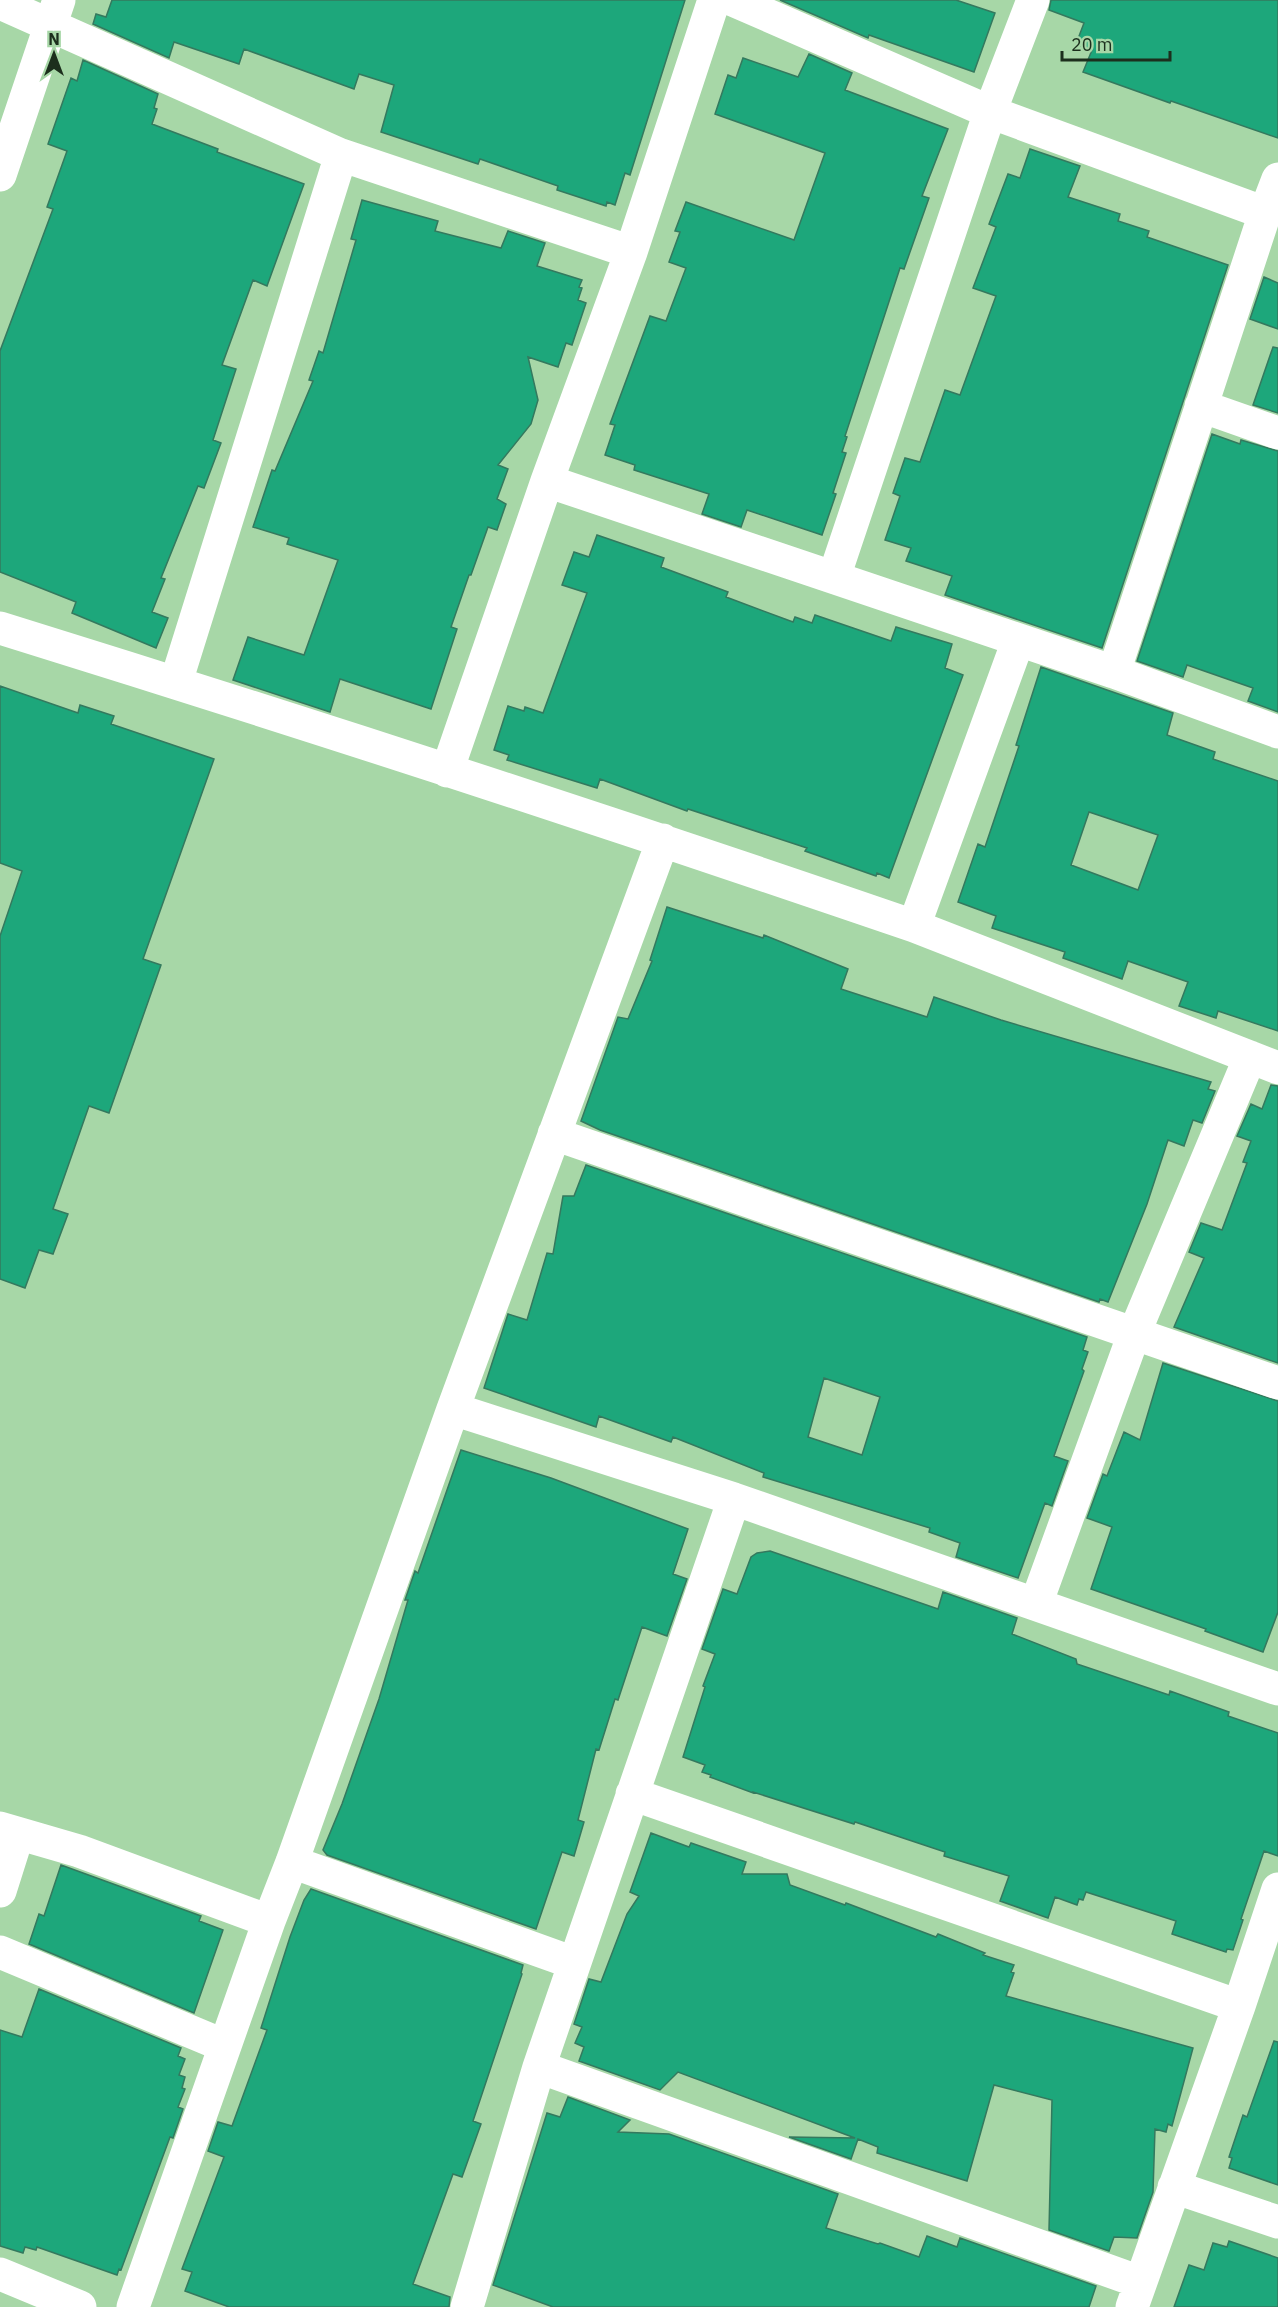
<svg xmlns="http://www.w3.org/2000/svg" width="1278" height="2307" viewBox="0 0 1278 2307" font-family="'IBM Plex Sans',sans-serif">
<rect width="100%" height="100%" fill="#a7d7a7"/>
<path fill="#1da77b" stroke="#34795e" stroke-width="1.5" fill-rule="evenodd" d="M112,0H685L630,175L625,173L615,205L607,202L606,206L557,190L558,186L480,159L478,164L381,132L394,85L359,74L354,89L244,49L239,64L174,42L169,58L93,24L96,14L106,17Z
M780,0H956L995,13L974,72L869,35L868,38Z
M1051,0H1278V138L1171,101L1170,103L1083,72L1092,50L1076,44L1084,23L1049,10Z
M809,54L852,73L845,90L948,129L922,196L929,198L904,269L900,268L845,436L847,437L842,452L846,453L833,493L836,494L822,535L747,510L741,527L702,514L709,494L634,470L635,465L605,455L615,425L610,424L650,316L666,321L686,268L669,262L680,232L675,231L686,202L794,240L825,153L715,114L728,75L736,78L743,58L798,77Z
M83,60L158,94L154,108L157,109L152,124L218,149L217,152L304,184L267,286L253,280L222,365L236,369L213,440L221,443L204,488L198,486L161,578L165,579L152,612L168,618L156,648L72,613L76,602L0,572V351L53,209L47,207L67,151L48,144L71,78L77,81Z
M1030,149L1080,166L1068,197L1120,214L1118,221L1149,231L1147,237L1228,265L1102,648L945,595L952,576L906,561L911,548L885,540L900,496L893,493L905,458L920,462L945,390L960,395L996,296L973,288L996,227L989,224L1008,174L1020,178Z
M362,200L438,221L435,231L501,248L508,231L545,243L537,266L582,280L579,287L582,288L578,300L586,303L572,345L566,343L558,367L528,357L538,400L531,424L498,465L508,469L497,499L506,504L497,530L488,527L471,575H469L451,627L457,629L431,709L340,679L330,712L233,680L248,637L304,655L338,560L287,544L289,538L253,527L272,470L275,471L313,381L309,380L319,351L323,353L356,240L351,239Z
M1264,277L1278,283V329L1250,319Z
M1273,347L1278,348V413L1253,405Z
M1212,434L1240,444L1241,440L1278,451V712L1248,701L1253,688L1187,665L1183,677L1137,661Z
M597,535L664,558L661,567L728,592L726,597L793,622L795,617L812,623L815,615L891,641L896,627L952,644L945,668L963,675L889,878L877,873L876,876L805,851L807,848L688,809L687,811L600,779L597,788L507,760L509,755L494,750L508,706L524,711L525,707L543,713L587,593L562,585L574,552L589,557Z
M1041,667L1173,713L1167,735L1215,752L1213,759L1278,781V1031L1218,1011L1216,1018L1179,1006L1188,982L1128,961L1122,979L1063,958L1065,952L992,928L996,916L958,902L978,844L985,847L1019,746L1016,745ZM1089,812L1158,835L1138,890L1071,865Z
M0,686L78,713L80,705L114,716L111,724L214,759L143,959L161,965L109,1113L89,1106L53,1209L68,1214L53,1254L39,1250L25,1288L0,1279V936L22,871L0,863Z
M667,907L763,938L764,935L848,969L841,989L927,1017L934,997L1001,1020L1211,1082L1208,1089L1215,1091L1202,1123L1193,1120L1184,1146L1168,1140L1147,1204L1108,1302L1100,1299L1099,1302L600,1130L581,1121L618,1017L628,1019L652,961L650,960Z
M1271,1085L1278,1086V1363L1174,1327L1204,1258L1189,1252L1201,1223L1222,1230L1247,1163L1243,1162L1251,1141L1237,1136L1251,1104L1262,1109Z
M586,1165L1087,1337L1083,1350L1088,1352L1082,1369L1084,1371L1054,1456L1068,1461L1052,1506L1045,1503L1018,1578L956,1557L960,1543L929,1532L930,1528L763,1477L764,1473L673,1437L671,1442L599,1416L596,1427L484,1388L508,1314L527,1320L547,1253L553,1254L563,1196H574ZM824,1378L880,1397L862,1455L808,1437Z
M1163,1363L1278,1401V1612L1263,1652L1205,1631L1206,1629L1091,1589L1112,1527L1087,1518L1103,1474L1107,1476L1124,1432L1140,1440Z
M461,1450L551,1478L688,1529L673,1574L687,1579L667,1636L642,1627L618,1700L615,1699L599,1750L596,1749L578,1820L584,1822L574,1856L562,1852L536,1929L327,1855L323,1850L342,1804L379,1699L408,1600H405L415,1571L418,1573Z
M770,1551L938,1609L943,1592L1017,1618L1012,1634L1076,1659L1077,1664L1169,1695L1170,1691L1229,1712L1228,1716L1278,1733V1856L1264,1851L1241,1919L1243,1920L1233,1950L1227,1949L1226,1952L1172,1934L1176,1921L1086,1892L1083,1900L1079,1899L1077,1905L1055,1897L1048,1918L1000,1901L1009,1876L944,1856L945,1852L855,1822L854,1824L753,1792V1793L710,1777L711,1775L702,1772L705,1765L683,1757L705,1687L703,1686L715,1654L702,1649L723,1589L737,1594L751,1557L757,1553Z
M651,1833L689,1847L691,1843L746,1862L742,1874H787L790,1885L845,1905L846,1903L936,1937L938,1934L985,1953L983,1955L1014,1965L1011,1972L1014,1973L1006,1996L1193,2048L1172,2126L1168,2124L1166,2132L1155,2129L1153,2192L1137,2238L1114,2237L1109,2251L1049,2230L1052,2100L994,2085L967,2181L877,2153L878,2147L858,2139L851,2159L789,2137L855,2138L678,2072L660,2090L579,2061L584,2047L575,2043L582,2027L574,2024L589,1979L601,1982L627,1914L639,1896L630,1892Z
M61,1865L201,1916L199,1921L223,1930L194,2013L29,1944L39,1914L44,1916Z
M311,1889L523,1965L521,1973L522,1974L473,2121L481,2124L462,2177L453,2174L413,2284L450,2297L449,2307H229L185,2291L192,2272L182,2269L224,2157L208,2151L218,2122L232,2126L267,2030L261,2028L290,1937L304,1900Z
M39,1989L181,2048L178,2056L185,2059L179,2075L185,2077L182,2088L185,2089L178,2107L183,2109L173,2138L170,2137L121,2270L119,2269L117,2275L37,2247L36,2250L25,2247L23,2253L0,2246V2030L22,2037Z
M1274,2041L1278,2042V2185L1229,2168L1232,2158L1229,2157L1243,2115L1247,2117Z
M568,2097L630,2120L618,2132L669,2134L838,2194L826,2228L878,2244L880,2243L919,2257L927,2236L957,2247L960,2238L1096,2286L1089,2307H553L493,2285L547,2113L560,2117Z
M1229,2241L1278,2258V2307H1174L1189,2265L1204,2270L1213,2243L1227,2247Z"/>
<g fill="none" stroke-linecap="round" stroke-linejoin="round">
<path stroke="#fff" stroke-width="33" d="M733,0L990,112L1265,213
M0,3L341,155L631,252
M0,175L59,0
M1201,406L1278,433
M547,481L1114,672L1278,732
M834,577L990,112L1033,0
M0,628C306,723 611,822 914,926L1018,641
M1114,672L1265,213L1278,179
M176,682L341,155
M447,771L547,481L631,252L714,0
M914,926L1278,1068
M554,1134L1278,1383
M453,1409L734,1499L1278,1689
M1036,1604L1134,1334L1250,1057
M632,1794L1239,2006
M0,1828L79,1851L269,1921
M292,1862L574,1963
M0,1891L18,1834
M0,1952L225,2046
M539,2067L1140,2282
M1174,2187L1278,2222
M0,2274L80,2307
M133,2307L269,1921L292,1862L453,1409L663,840
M467,2307L539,2067L734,1499
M1132,2307L1239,2006L1278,1889"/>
</g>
<g transform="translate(54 54)" stroke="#a7d7a7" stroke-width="4.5" paint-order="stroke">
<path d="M0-4.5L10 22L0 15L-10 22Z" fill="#1c2f1d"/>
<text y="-9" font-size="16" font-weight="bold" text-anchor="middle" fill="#1c2f1d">N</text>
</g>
<path d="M1062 51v9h108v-9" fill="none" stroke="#1c2f1d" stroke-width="3"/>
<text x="1071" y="51" font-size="18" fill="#1c2f1d" stroke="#a7d7a7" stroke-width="4.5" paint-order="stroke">20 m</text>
</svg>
